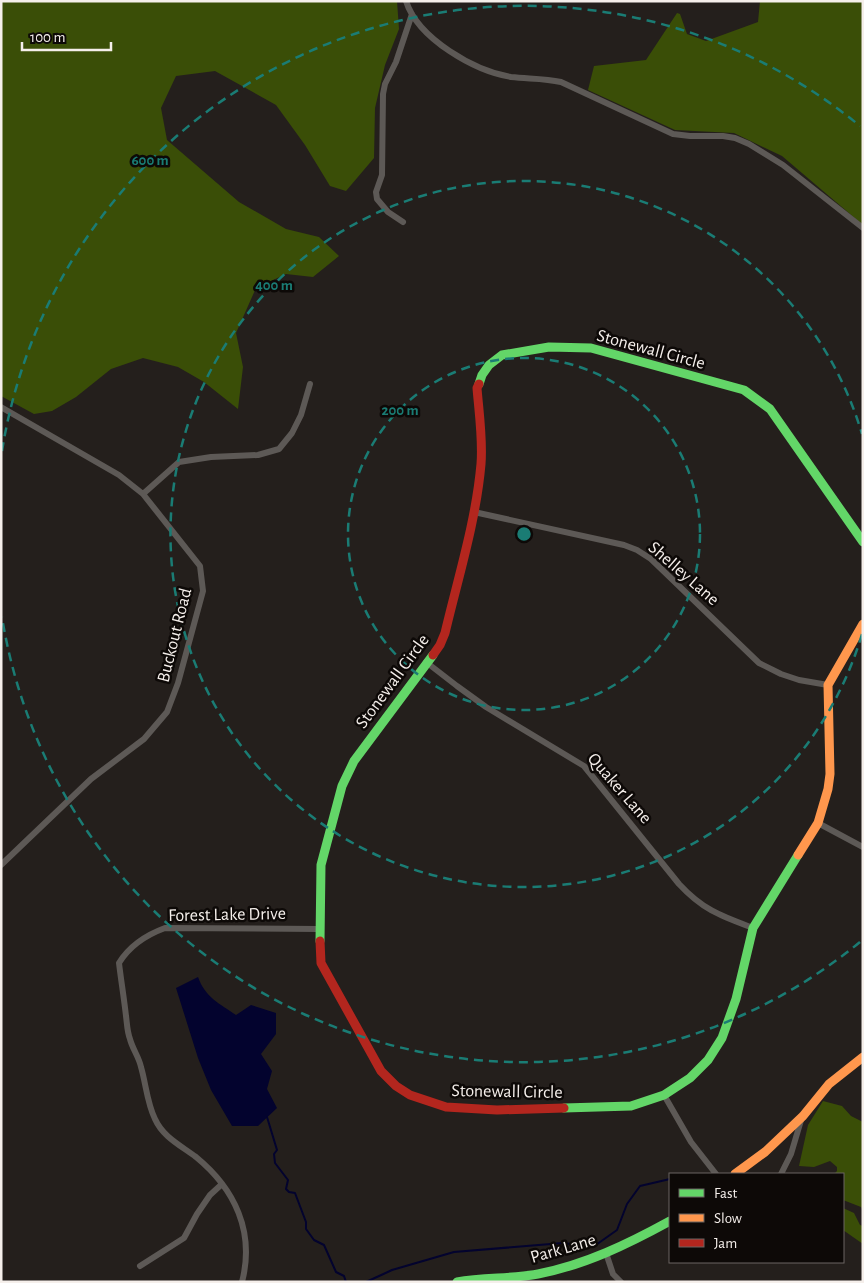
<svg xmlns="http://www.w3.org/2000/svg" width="864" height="1283" viewBox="0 0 864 1283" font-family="'Alegreya Sans',sans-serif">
<rect width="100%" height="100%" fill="#241f1c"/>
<path fill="#3a4e07" d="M1,1H397L399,29L385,65L375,108L374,158L346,191L330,186L305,145L276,105L215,71L176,76L161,108L167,140L239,202L286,229L319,237L339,256L313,277L286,274L256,288L236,333L243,367L238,409L204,382L178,367L143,358L111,369L76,397L52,411L34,414L1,396Z
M760,1H863V225L782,156L734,133L675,130L588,90L594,66L646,60L677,13L680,14L687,34L706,41L758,22Z
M823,1101L842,1106L851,1116L863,1122V1211L861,1207L843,1200V1174H834L837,1171V1167L830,1161L814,1167L799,1166L808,1125Z
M843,1208L854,1213L860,1225L863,1226V1244L843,1230Z"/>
<path fill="#03032e" d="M198,977C205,997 220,1004 236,1015L251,1005L276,1013V1034L261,1054L272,1071L267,1089L277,1108L258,1126H232L211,1090L198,1058L176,988Z"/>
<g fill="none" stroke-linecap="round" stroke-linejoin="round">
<path stroke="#03032e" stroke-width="2" d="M267,1117L277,1150L274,1154L275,1163L288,1180L286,1189L289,1192L295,1193L306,1222V1229L314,1240L324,1245L336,1272L344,1276L346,1282
M366,1282L392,1270L454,1252L563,1243L593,1247L617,1230L627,1204L640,1186L670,1179"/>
<path stroke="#5d5956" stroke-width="6" d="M406,1C418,39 475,71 511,77C528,79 544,78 561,82L673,134L690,136H723L735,138L749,144L783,165L863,228
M403,222L388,212L377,199L376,192L382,175L383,94L385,84L396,62L412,14
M1,407L119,475L143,494L200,566L203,591L178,683L167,712L144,739L91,779L1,865
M143,494L179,462L211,457L258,455L279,449L292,433L301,415L310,384
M474,512L624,545L637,550L651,559L759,663L781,674L799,680L828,685
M426,662L457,686L486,707L584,766L679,884C703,910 721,916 753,928
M818,823L863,847
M664,1095L691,1142L716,1174
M781,1174L791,1154L802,1117
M606,1253L613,1274L621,1282
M140,1266L184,1238L197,1214L210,1195L222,1184
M242,1282C255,1232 235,1189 196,1157C180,1145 163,1137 155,1119C147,1103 146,1084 141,1067C139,1057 132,1048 130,1039C127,1031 127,1023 126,1016C124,998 121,980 119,963C130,945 146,935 165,928L319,929"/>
<path stroke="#63d668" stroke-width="9" d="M479,384L482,375L489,365L502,355L549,347L591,348L744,390L770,409L863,542
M320,941L321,865L342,786L354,761L433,655
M564,1108L631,1106L664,1095L690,1078L708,1060L722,1038L736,999L753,928L798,855
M457,1282C484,1277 511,1279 538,1274C585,1265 628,1244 670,1221"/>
<path stroke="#ff974d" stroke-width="9" d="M798,855L818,823L828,789L830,774L828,685L863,624
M735,1174L765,1152L803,1116L829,1084L863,1057"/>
<path stroke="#b3261e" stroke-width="9" d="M433,655L440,645L445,633C458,578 476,521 481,464C483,439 479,413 477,388L479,384
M320,941L321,963L381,1071L396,1086L410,1095L446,1107L497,1110L564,1108"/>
</g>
<g fill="none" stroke="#1a7c74" stroke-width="2.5" stroke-dasharray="9 6">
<circle cx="524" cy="534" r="176"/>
<path d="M862 634A353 353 0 1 1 862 434"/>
<path d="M860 942A529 529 0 0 1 2 617M2 451A529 529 0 0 1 860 126"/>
</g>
<g text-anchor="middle" stroke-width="5" stroke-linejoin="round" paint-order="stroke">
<g font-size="18" fill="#f5efeb" stroke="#0d0907">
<text transform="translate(651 349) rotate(15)" y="6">Stonewall Circle</text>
<text transform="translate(684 573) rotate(41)" y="6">Shelley Lane</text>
<text transform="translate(174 635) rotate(-76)" y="6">Buckout Road</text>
<text transform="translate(392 681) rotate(-54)" y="6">Stonewall Circle</text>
<text transform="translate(620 788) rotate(49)" y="6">Quaker Lane</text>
<text transform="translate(227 914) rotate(-1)" y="6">Forest Lake Drive</text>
<text transform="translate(507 1091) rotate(1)" y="6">Stonewall Circle</text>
<text transform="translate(563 1248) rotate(-16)" y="6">Park Lane</text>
</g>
</g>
<circle cx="524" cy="534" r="8" fill="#1a7c74" stroke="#0d0907" stroke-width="2.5"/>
<g font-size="15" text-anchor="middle" font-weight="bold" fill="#1a7c74" stroke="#0d0907" stroke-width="5" stroke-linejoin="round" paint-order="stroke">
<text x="150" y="165">600 m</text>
<text x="274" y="290">400 m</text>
<text x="400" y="415">200 m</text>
</g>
<rect width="864" height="1283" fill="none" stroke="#f5efeb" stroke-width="5"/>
<rect x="669" y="1173" width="175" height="90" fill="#0d0907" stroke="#6a6562"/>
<rect x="679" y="1189" width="25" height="8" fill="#63d668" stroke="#6a6562"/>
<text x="714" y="1198" font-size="15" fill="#f5efeb">Fast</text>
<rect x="679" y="1214" width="25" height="8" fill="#ff974d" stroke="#6a6562"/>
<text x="714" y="1223" font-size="15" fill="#f5efeb">Slow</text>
<rect x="679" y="1239" width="25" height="8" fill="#b3261e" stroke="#6a6562"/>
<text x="714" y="1248" font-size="15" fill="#f5efeb">Jam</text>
<path d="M22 42v8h89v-8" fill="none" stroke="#f5efeb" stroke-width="2.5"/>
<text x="30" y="42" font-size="15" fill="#f5efeb" stroke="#0d0907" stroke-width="4" paint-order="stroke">100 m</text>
</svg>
